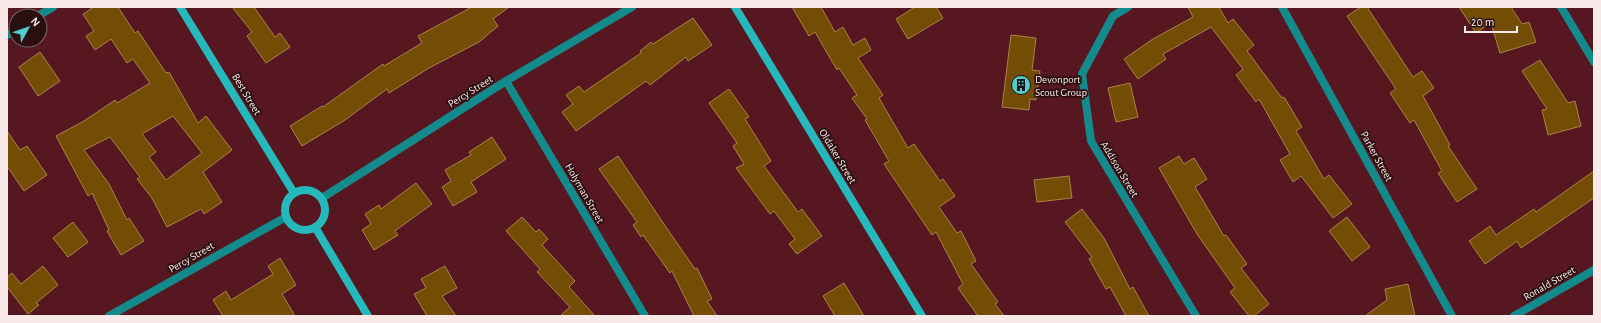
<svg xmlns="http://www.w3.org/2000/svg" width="1601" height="323" viewBox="0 0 1601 323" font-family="'Alegreya Sans',sans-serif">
<rect width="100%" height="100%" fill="#561720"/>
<path fill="#724d03" stroke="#ab8346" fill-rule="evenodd" d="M94,7H118L135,33L138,31L166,73L169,72L198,123L206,116L232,150L203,172L222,202L204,214L201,209L167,227L152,198L137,179L140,177L110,137L84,150L109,184L127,220L129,218L144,241L121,255L107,231L109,230L92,193L88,196L56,136L84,121L115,100L117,103L150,83L133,59L127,63L111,39L95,50L86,36L94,31L83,14ZM173,116L202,153L166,180L149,157L156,152L142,134Z
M232,7H254L275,37L280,33L290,47L266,63L247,36L252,32Z
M472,7H509L493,19L498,26L479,42L429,68L389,93L387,89L345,120L302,146L290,126L322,106L323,107L383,64L384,66L422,43L418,36Z
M792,7H821L835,32L843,27L853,45L865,38L871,50L858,58L883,95L879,98L908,148L914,144L940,181L943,179L955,196L939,207L957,233L961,231L976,261L971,264L998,302L995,304L1004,316H978L958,288L963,284L936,232L932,235L884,164L889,161L865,120L867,119L852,98L857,95L839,68L837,70L815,32L809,36Z
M915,7H936L943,18L908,39L896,19Z
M1188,7H1219L1228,23L1233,19L1254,45L1247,51L1282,98L1284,97L1302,127L1296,131L1324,179L1329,175L1352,204L1333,218L1301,176L1293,182L1280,160L1290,154L1259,99L1256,102L1236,75L1243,69L1211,27L1163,54L1166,59L1138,79L1124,59L1153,39L1193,17Z
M1361,7H1367L1413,77L1422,71L1434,88L1423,96L1450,145L1448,146L1477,189L1457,202L1438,173L1442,171L1414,120L1410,123L1390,93L1396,89L1347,16Z
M1459,7H1511L1522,24L1529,22L1536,42L1500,53L1491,23L1476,33Z
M693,18L712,45L688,61L686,57L650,85L646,81L576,131L562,112L573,104L566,95L579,86L584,92L641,53L640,51L651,42L653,44Z
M1011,35L1036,38L1032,70L1040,71L1036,100L1030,99L1029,110L1002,107Z
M40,52L60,81L38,96L19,67Z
M1540,60L1568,103L1575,101L1581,126L1548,135L1542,110L1547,109L1522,71Z
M1130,83L1138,117L1116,122L1108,88Z
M729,89L749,117L745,119L771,161L764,166L798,212L802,209L822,236L797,254L789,244L795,239L774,211L770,214L736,168L744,164L733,146L737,143L709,103Z
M7,131L20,150L27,146L47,175L24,191L7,166Z
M492,137L506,159L471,182L477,192L453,206L442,187L451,181L445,170L471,155L469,152Z
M618,156L670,233L695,269L697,268L712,299L707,301L717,316H694L672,271L670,273L643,235L641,237L633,225L637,222L599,169Z
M1179,156L1184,164L1194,158L1207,179L1195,187L1224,236L1226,235L1247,264L1241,268L1269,304L1254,316H1249L1230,292L1235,288L1197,234L1159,168Z
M1594,171V198L1521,248L1517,241L1485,264L1469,241L1490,226L1496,235L1534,209L1536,212Z
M1069,176L1072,198L1037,202L1034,180Z
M416,183L432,204L395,231L398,235L374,250L362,230L371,224L365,214L379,205L381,209Z
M1082,209L1104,238L1130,289L1133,287L1149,316H1126L1110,287L1106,289L1089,259L1092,257L1065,222Z
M522,217L536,232L539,229L548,239L542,245L575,281L569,287L595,316H560L570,307L537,272L540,269L506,231Z
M1347,217L1370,247L1352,261L1329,231Z
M73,222L88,242L68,257L53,238Z
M280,258L296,285L282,294L295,316H223L213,300L226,291L231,300L273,274L268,266Z
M43,266L58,285L36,303L39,305L28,314L7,287V277L12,273L21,284Z
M445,266L457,288L442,296L456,316H427L414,294L426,288L421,279Z
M844,283L864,316H835L823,296Z
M1408,284L1415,316H1365L1387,300L1385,289Z"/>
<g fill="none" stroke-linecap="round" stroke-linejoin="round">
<path stroke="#138b8d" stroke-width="8" d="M1128,7L1113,16L1082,74L1091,141L1196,316
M1282,7L1452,316
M1561,7L1594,62
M38,16L53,7
M7,35L16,30
M506,81L645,316
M322,198L506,81L632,7
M109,316L286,217
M1514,316L1594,270"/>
<path stroke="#26b9bb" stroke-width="8" d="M180,7L294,193
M735,7L922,316
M285 210a20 20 0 1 1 40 0a20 20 0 1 1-40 0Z
M315,227L368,316"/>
</g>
<defs>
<g id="building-disc" transform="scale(1)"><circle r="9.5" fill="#52cdce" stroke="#2a0f11"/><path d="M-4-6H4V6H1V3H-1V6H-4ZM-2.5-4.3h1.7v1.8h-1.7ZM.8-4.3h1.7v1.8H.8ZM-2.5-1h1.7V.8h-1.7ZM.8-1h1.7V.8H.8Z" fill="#111"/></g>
</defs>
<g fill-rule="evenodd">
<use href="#building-disc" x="1021" y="85"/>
</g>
<g text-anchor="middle" stroke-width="3.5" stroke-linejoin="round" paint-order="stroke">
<g font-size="11" fill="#fae9e9" stroke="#2a0f11" text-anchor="start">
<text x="1035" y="83">Devonport<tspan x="1035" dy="13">Scout Group</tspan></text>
</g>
<g font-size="11" fill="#fae9e9" stroke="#2a0f11">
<text transform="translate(470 91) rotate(-32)" y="4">Percy Street</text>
<text transform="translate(247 94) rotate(59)" y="4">Best Street</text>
<text transform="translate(838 156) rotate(59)" y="4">Oldaker Street</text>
<text transform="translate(1377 156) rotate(61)" y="4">Parker Street</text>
<text transform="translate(1120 169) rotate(59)" y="4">Addison Street</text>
<text transform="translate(585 193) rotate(60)" y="4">Holyman Street</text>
<text transform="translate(191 257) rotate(-30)" y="4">Percy Street</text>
<text transform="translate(1549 283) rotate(-30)" y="4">Ronald Street</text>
</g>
</g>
<rect width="1601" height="323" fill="none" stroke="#fae9e9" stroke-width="16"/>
<g transform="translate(28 28) rotate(50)"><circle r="19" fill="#2a0f11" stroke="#7d6667"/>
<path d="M0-3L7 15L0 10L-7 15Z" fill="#52cdce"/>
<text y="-6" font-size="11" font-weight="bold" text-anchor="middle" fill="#fae9e9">N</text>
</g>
<path d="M1465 26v6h52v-6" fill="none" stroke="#fae9e9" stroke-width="2"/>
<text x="1471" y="26" font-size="12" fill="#fae9e9" stroke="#2a0f11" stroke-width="3" paint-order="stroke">20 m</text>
</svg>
